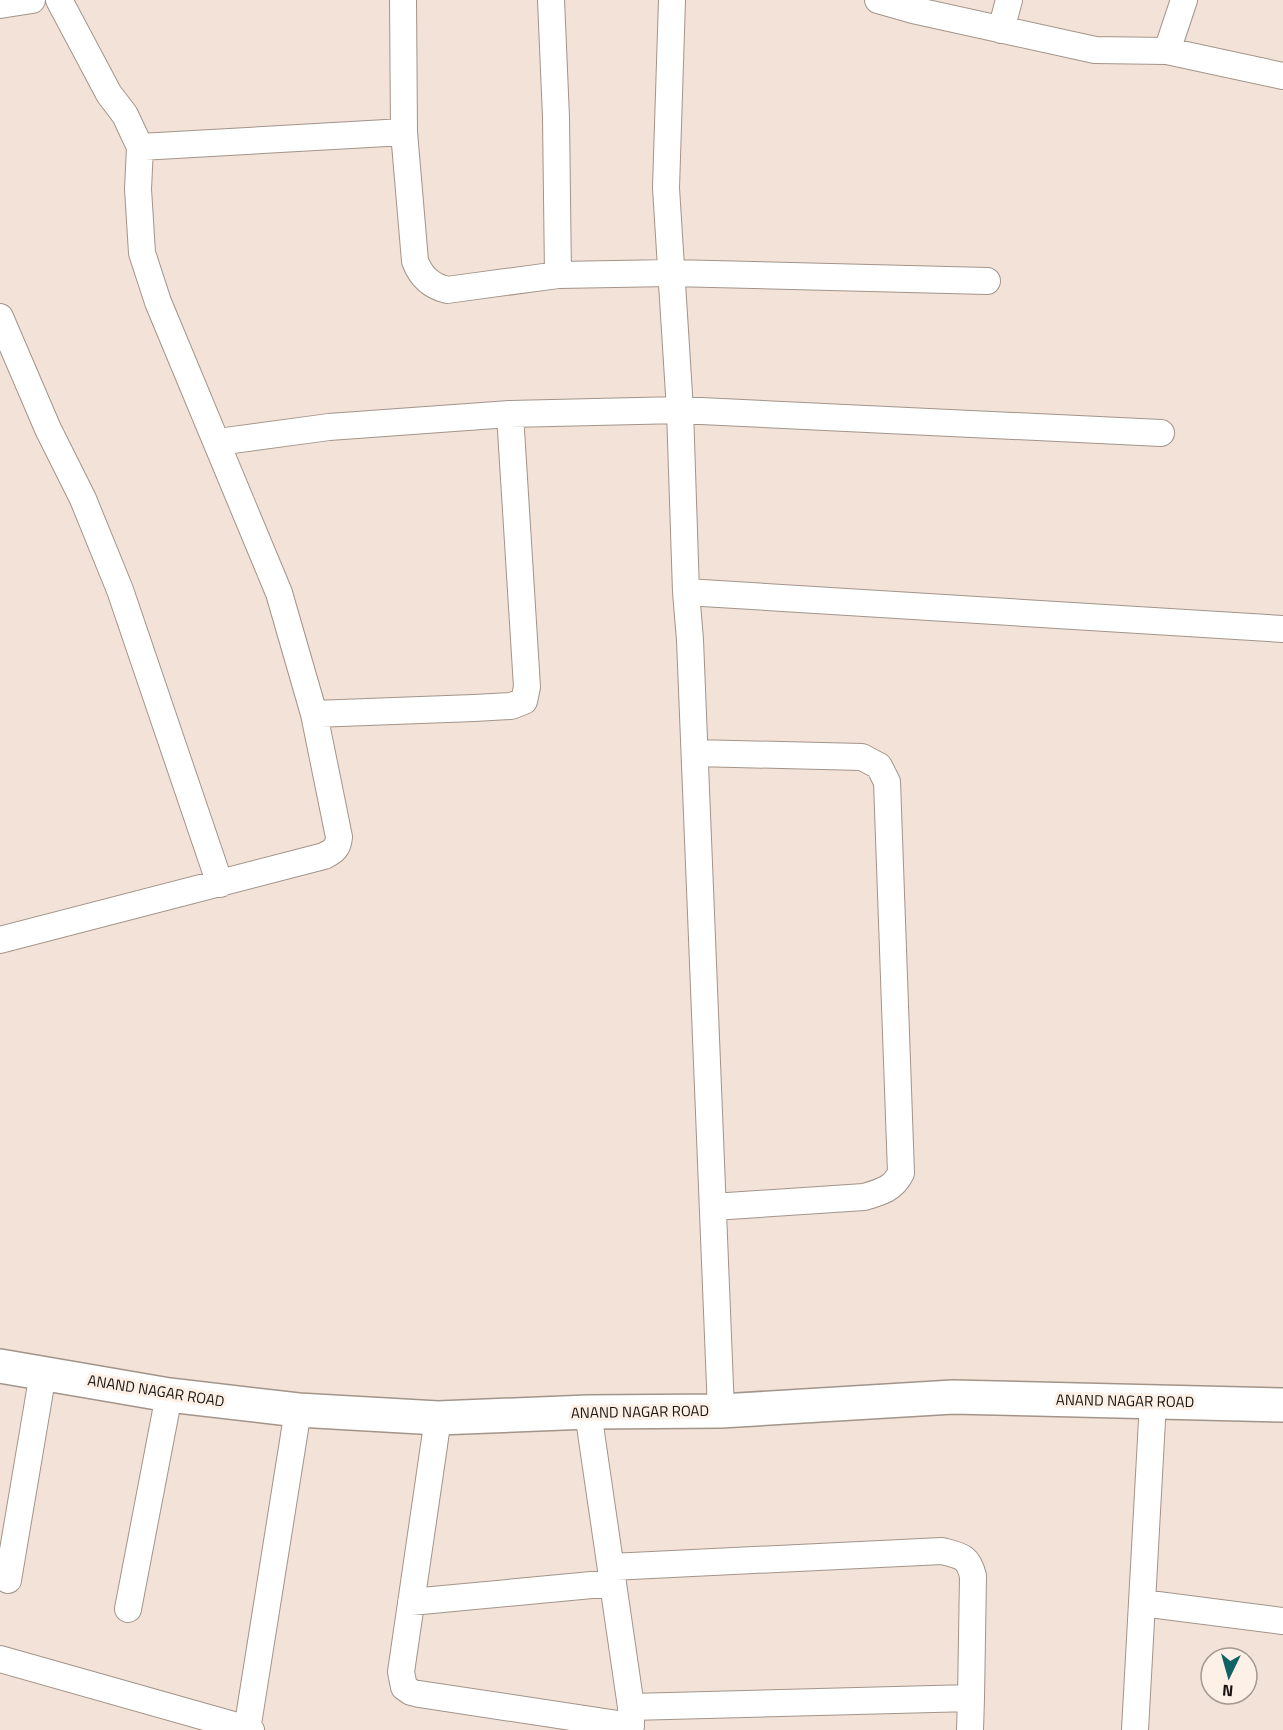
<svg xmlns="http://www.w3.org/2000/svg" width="1283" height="1730" viewBox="0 0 1283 1730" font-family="'Titillium Web',sans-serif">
<rect width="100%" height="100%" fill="#f2e2d7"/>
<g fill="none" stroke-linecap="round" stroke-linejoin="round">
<g stroke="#a39489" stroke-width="28">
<path id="street" d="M551,0L556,117L558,275
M672,0L666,188L680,410L686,592L690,640L721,1411
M878,0L913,10L1095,50L1167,51L1283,76
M0,5L32,0
M1001,30L1009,0
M1167,51L1184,0
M404,132L415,261C421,277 431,286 447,290L558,275L671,273L987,281
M140,147L404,132L403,0
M0,317L48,429L83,499L120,590L220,884
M218,442L329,427L510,414L680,410L1161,433
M686,592L1283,629
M314,714L474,708L511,706L524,701L527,687L510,414
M695,753L862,757L879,766L887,782L901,1173C893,1189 881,1192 864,1197L713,1207
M0,940L324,856C334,851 338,848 339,837L314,714L279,593L158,302L142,253L138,189L140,147L125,115L109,94L59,0
M588,1412L631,1707V1723
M438,1418L401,1672L404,1687L411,1692L419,1694L631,1726
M611,1567L942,1551C961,1556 968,1556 973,1576L971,1698L631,1707
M8,1580L43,1373
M411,1602L613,1583
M1142,1603L1283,1621
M128,1609L169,1395
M0,1659L251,1730
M247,1730L298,1410
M970,1730L971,1698
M1135,1730L1153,1402"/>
</g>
<g stroke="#a39489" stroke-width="36">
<path id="secondary" d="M0,1366L169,1395L298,1410L438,1418L588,1412L721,1411L953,1397L1283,1405"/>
</g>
<use href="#street" stroke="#fff" stroke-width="26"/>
<use href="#secondary" stroke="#fff" stroke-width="33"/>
</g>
<g text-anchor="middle" stroke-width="6" stroke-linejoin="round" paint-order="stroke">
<g font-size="15" fill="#1b1511" stroke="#fdf0e7">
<text transform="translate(156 1391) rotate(9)" y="5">ANAND NAGAR ROAD</text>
<text transform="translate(1125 1401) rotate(1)" y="5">ANAND NAGAR ROAD</text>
<text transform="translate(640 1412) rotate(-1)" y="5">ANAND NAGAR ROAD</text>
</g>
</g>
<g transform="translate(1229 1676) rotate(185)"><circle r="28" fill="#fdf0e7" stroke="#a39891" stroke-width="1.5"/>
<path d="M0-4.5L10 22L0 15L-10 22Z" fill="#116267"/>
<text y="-9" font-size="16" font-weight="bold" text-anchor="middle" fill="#1b1511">N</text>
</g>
</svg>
